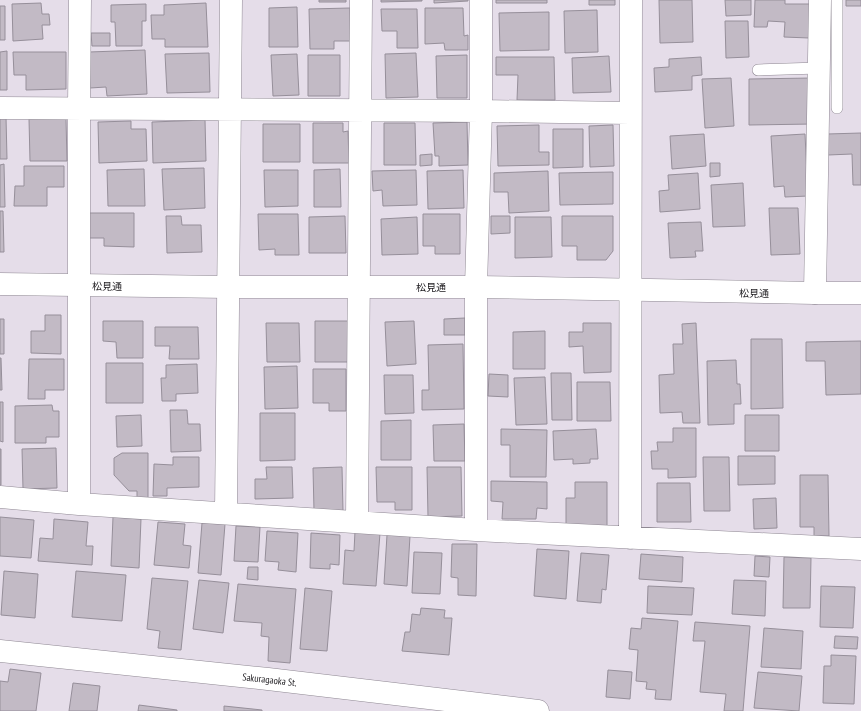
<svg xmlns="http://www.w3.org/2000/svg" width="861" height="711" viewBox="0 0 861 711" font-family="'PT Sans Narrow','Noto Sans JP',sans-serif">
<rect width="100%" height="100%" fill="#e5dde9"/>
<path fill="#c2bac5" stroke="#968f9a" d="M319,0H346V2H319Z
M381,0H422V1L381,2Z
M434,0H468V1L434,3Z
M496,0H547V3H496Z
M589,0H615V5H589Z
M659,0H692L693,42L660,43Z
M725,0H751V15L726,16Z
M755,0H785V4H810L809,38L784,37L785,22L768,21L767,27H754Z
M846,0H861V6H846Z
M41,3L42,14H49L50,25H42L43,39L13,41L12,4Z
M206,3L208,47H165V39H152L151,15H164V5Z
M146,4V21H142V46H116L115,22H111V5Z
M0,6H5V40H0Z
M297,7L298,47H269V8Z
M350,8V41H334V49H310L309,9Z
M425,8H463L464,36L468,35V50H445L444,43L425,44Z
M381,9H417L418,48H397V31H382Z
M597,10L598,52L565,53L564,11Z
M549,12V50L500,51L499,13Z
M725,21H748L749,57L726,58Z
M91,33H110V46H92Z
M145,50L147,94L107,96L106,87L90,88L89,52Z
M7,51V90H0V52Z
M13,52H66V89L26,90V75H14Z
M209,53L210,92L167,93L165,54Z
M416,53L418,97L386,98L385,54Z
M297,54L299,95L273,96L271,55Z
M308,55H340V96H308Z
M467,55V98H437L436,56Z
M609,56L611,92L573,93L572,58Z
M496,57H554L555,100H517L518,75H496Z
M701,57L702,75L692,76V90L655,92L654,68L669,67V59Z
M731,78L734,126L705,128L702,79Z
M812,78L813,124L749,125V79Z
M0,117H6L7,159H0Z
M29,119H66L67,161H30Z
M205,120L206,161L153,163L152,122Z
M131,121V129H146L147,161L99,163L98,122Z
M467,122L468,165L439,166V156H435L433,123Z
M313,123H343V132L348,131L349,163H313Z
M384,123H415L416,165H384Z
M263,124H300V162H263Z
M539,125V152H549V165L498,166L497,126Z
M613,125L614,166L590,167L589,126Z
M553,129H583V167L553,168Z
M861,133V185H853L852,154L828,155L827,134Z
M704,134L706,166L672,169L670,136Z
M805,134L808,196L785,197L784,186L774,187L771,136Z
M432,154V165L420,166V155Z
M710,163H720V176L710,177Z
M4,164L5,207H0V165Z
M24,166H64V187H47V206H14L15,186H24Z
M204,168L205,208L164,210L162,169Z
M144,169L145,206H108L107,170Z
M340,169L341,207H314V170Z
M264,170H298V206L265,207Z
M416,170L417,205L383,206L382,190L373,191L372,171Z
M463,170L464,208L428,209L427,171Z
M548,171L549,211L509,213L508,192H494V173Z
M613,172V204L560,205L559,173Z
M698,173L700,209L660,212L659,191L669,190L668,175Z
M743,183L745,226L713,227L711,185Z
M769,208H798L800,254L771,255Z
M0,211H3L4,252H0Z
M87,213H134V247L104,246V238H87Z
M258,214H298L299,255H275V249L259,250Z
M423,214H460V254H435V246H423Z
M166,216H181L182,225H201L202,252L167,253Z
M345,216L346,253H309V217Z
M491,216H510V233L491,234Z
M562,216H613V251L606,260H577V246H562Z
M417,217L418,254L382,255L381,219Z
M515,217H551L552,257L515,258Z
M701,222L703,251H695L696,257L670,258L668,223Z
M45,315H61V354L31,353V331H45Z
M465,318V335H444V319Z
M0,319H4V354H0Z
M103,321H143V358H117L116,342L103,341Z
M315,321H348V362H315Z
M414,321L416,364L387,366L385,322Z
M266,323H299L300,362H267Z
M583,323H611V372L584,373L583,346L569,347V332H583Z
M696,323L700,423H683L682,412L660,413L659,375L674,374L673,344H683L682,324Z
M155,327H198L199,359H169L170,346H155Z
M545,331V369H513V332Z
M751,339H782L783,408L751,409Z
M861,341V394L826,395L825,361H806V342Z
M463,344L464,409L422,410V390H429L428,345Z
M0,358H1L2,390H0Z
M29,359H64V390H45V399H28Z
M736,360L737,384H740L741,404H734V424L708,425L707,361Z
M106,363H143V403H106Z
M197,364L198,393L176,394V401H162L161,378H166V365Z
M297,366L298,408L265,409L264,367Z
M313,369H346V411H329V403H313Z
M551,373H571L572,420H552Z
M489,374L508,375V397L488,396Z
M384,375H413L414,413L385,414Z
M545,377L547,424L516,425L514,378Z
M577,382H610L611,421H577Z
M0,402H3V442L0,441Z
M52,405L53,411H59V437H46V443H15V406Z
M170,410H187L188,424H200L201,451L171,452Z
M260,413H295V460L260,461Z
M141,415L142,446L117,447L116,416Z
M745,415H779V451H745Z
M411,420V460H381V421Z
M464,424L465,461H434L433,425Z
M673,428H696V477L668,478V469H652L651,451H658L657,442H673Z
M501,429L547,430L546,477H510V445H501Z
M596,429L598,459H590V463L573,464V459L554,460L553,431Z
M56,448L57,488L23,489L22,449Z
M0,449H1V485H0Z
M122,453H148V499L137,498V491H129L114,475V458Z
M738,456H775V484L738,485Z
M173,457H199V487L167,488V496H153L154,464L173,465Z
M703,457H729L730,511H704Z
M266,467H292L293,498L255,499V479H267Z
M342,467L343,511H314L313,468Z
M376,467H412V510H395V502H377Z
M427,467H461L462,516L428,517Z
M800,475H828L829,536H814V527H800Z
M491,481L547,482V509L537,508L536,519H502L503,502L491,501Z
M575,482H607V526L566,527V498H575Z
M657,483H690L691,522H657Z
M776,498L777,528L754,529L753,499Z
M0,517L34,520L31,558L0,556Z
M113,517L141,519L139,568L111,566Z
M54,519L88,522L86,546H93L92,565L38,561L40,538L53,539Z
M158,522L185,524L183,545L191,546L189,568L154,565Z
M202,523L225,524L221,575L198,573Z
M236,526L260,527L258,562L234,561Z
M267,531L298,533L296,572L278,570L279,562L265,561Z
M355,531L380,533L376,586L343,584L345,550L354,551Z
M311,533L340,535L339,565L330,564V569L310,568Z
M387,535L410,536L407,586L384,584Z
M452,544H477L476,596L458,595V578L451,577Z
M537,549L569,551L566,599L534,596Z
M414,552L442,553L440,594L412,593Z
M581,553L609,555L606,590L602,589L601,603L577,601Z
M641,554L683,557L682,582L639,579Z
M755,556L770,557L769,577L754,576Z
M784,557L811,558L810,608H783Z
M248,567H258V580L247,579Z
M4,571L38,574L35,618L1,615Z
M76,571L126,575L122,621L72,617Z
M152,578L188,581L181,650L158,648L160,631L147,629Z
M199,580L229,583L223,633L193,629Z
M734,580L766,581L765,616L732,614Z
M238,584L296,589L290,663L268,661L269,637L261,636L262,623L234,621Z
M648,586L694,588L692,615L647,613Z
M821,586L855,587L853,628L820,627Z
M305,588L332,591L327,651L300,649Z
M421,608L445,610L444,618H452L449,655L402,651L405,632H410L412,614L420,615Z
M642,618L678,621L671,700L655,699L656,690L646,689L647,682L636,681L638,650L629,649L631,628L641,629Z
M695,622L750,626L743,711H724L726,694L700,692L705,641H693Z
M764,628L803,631L801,669L761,667Z
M835,636L858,637L857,649L834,648Z
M831,655L856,656L854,704L823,703L824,666H831Z
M10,669L41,673L36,711H0V681L8,682Z
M608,670L632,672L630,699L606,697Z
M758,672L802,676L799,711L754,708Z
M73,683L100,686L97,711H69Z
M139,705L177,710V711H138Z
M224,706L262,710V711H224Z"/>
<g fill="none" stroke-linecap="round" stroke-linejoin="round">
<g stroke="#8f8893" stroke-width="12">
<path id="lane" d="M758,70L819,68
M837,108V0"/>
</g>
<g stroke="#8f8893" stroke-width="23">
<path id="street" d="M0,108L481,111L630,113
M815,293L820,0
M0,497L79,504L476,530L861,549
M79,504V108L80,0
M226,513L231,0
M357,522L361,0
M476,530V287L481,111V0
M630,538L631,0"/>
</g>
<g stroke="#8f8893" stroke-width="23">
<g id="secondary">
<path d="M0,284L228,287H476L815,293H861"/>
<path id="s1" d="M0,651L268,679L538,711"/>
</g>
</g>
<use href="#lane" stroke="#fff" stroke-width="11"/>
<use href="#street" stroke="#fff" stroke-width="22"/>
<use href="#secondary" stroke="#fff" stroke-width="22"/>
</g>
<g text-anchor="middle" stroke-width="4" stroke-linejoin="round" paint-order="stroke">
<g font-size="10" fill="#1a181c" stroke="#fff">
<text transform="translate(107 286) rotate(1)" y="4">松見通</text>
<text x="431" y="291">松見通</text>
<text transform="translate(754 293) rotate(1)" y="4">松見通</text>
<text dy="4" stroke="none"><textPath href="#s1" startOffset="271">Sakuragaoka St.</textPath></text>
</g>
</g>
</svg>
